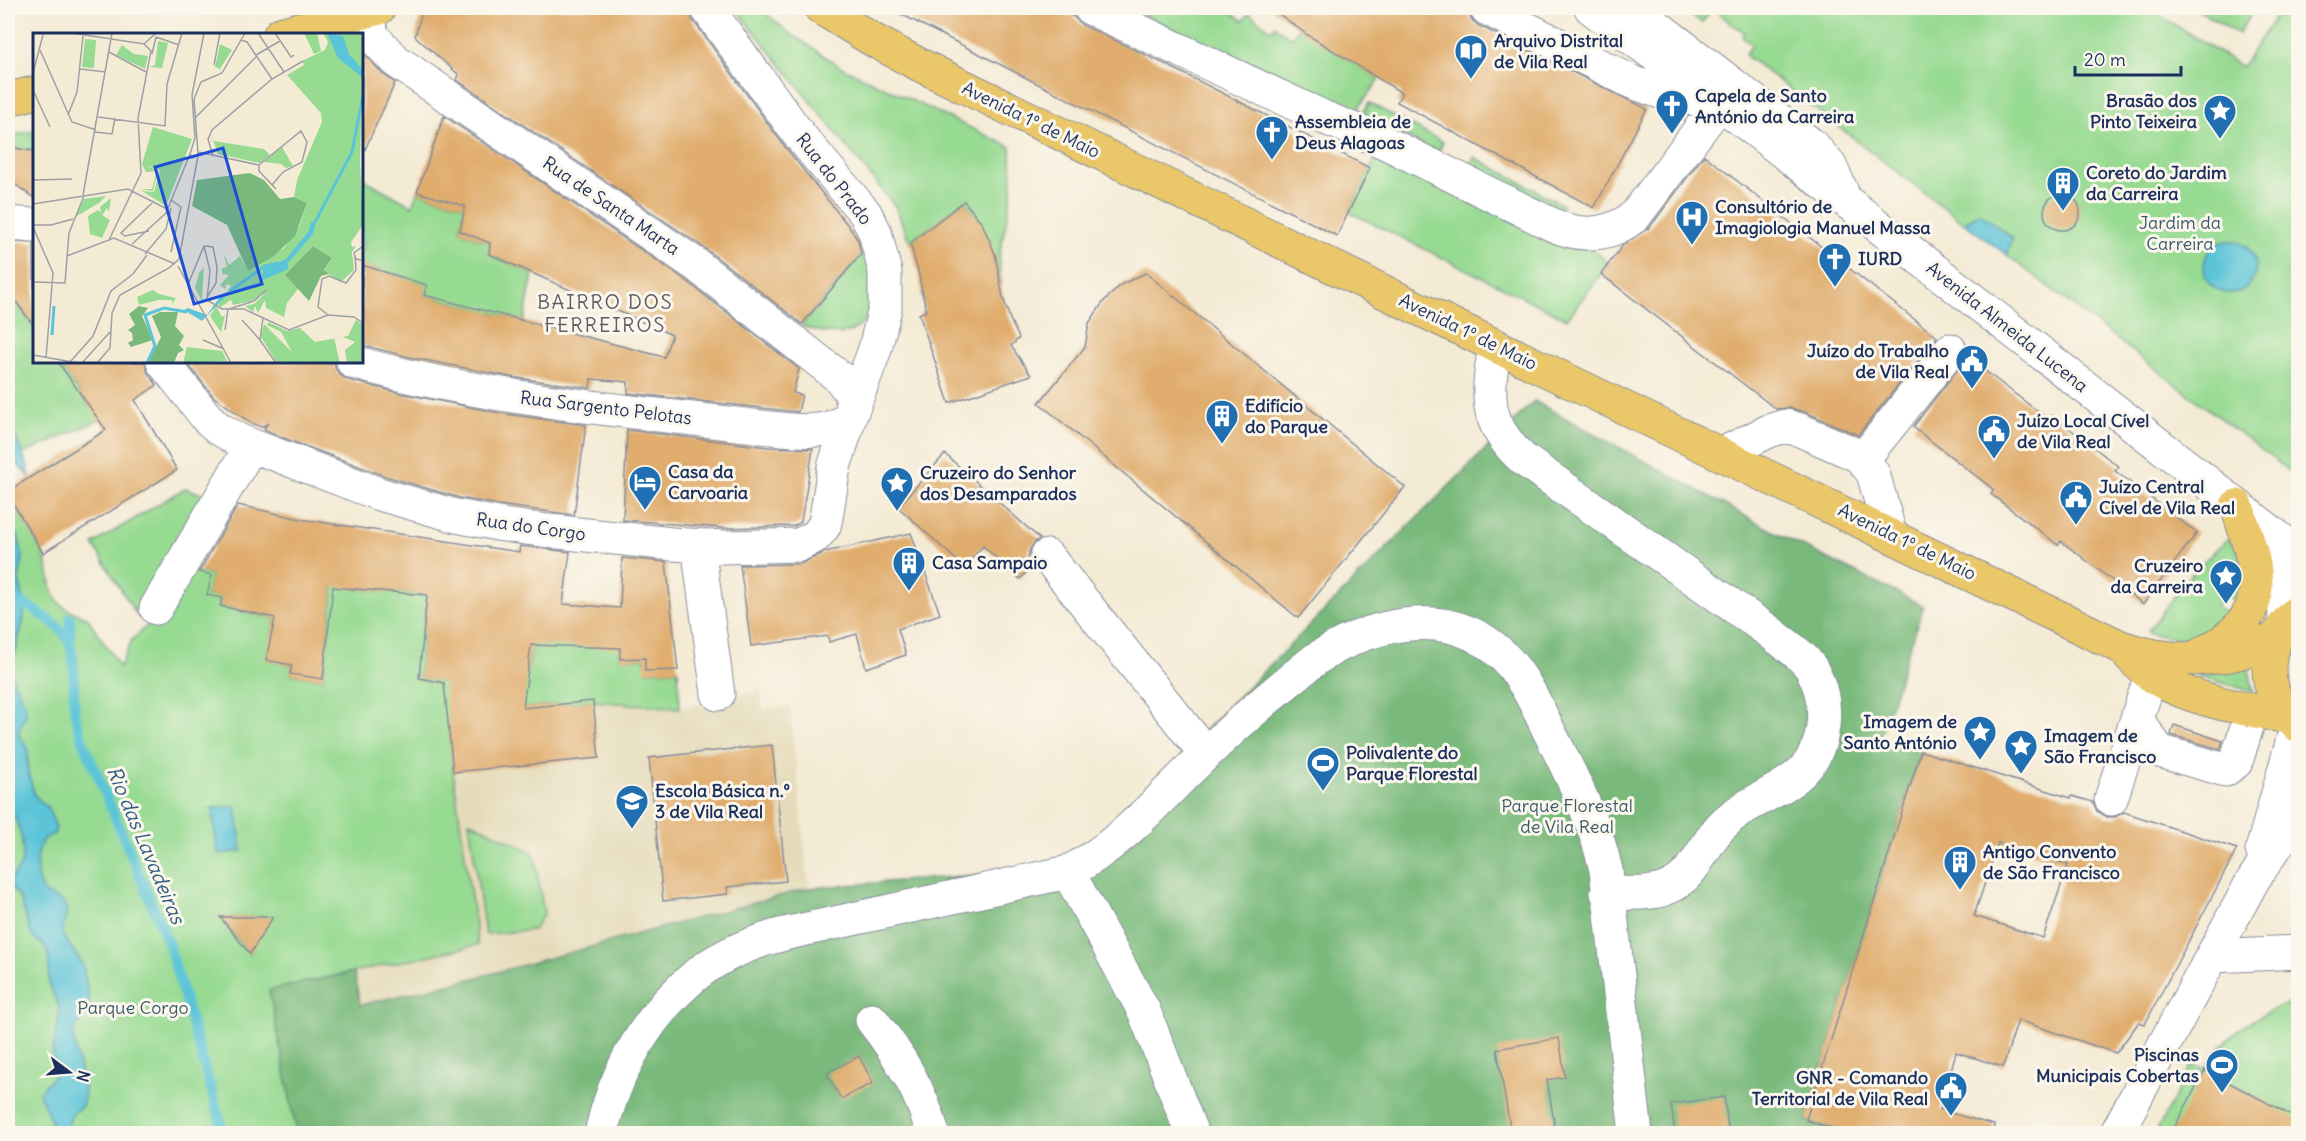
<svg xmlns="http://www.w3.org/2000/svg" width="2306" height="1141" viewBox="0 0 2306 1141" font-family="Delius,sans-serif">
<rect width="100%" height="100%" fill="#fbf7ec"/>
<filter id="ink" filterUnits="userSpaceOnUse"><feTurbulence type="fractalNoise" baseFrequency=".0167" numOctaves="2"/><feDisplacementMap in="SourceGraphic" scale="12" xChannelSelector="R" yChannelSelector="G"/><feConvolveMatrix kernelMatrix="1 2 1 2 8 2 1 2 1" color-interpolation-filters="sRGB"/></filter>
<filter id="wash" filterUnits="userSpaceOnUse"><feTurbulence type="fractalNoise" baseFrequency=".008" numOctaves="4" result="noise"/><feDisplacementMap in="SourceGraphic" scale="24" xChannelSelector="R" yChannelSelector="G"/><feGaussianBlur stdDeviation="1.35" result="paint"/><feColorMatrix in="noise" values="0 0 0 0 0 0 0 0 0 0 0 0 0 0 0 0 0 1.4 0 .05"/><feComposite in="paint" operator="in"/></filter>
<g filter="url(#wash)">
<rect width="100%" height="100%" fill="#f4ebd5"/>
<path fill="#e5dbba" d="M761,690L763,710L790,706L809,888L483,976L359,1005L354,972L478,945L453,772L448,716L593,701L680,708Z"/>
<path fill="#97da92" stroke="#598478" stroke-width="1.5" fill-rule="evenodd" d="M735,8H759L791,34L841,67L1011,147L1012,191L999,257L1001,286L926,311L922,293L982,223L964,201L910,243L895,206Z
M1127,8H1227L1243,21L1249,13L1271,30L1275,26L1291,38L1299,28L1380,79L1356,111Z
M1681,8H1713L1702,23Z
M1724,8H2148L2242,67L2281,8H2298V478L2007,255L2012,238L1980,213L1964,223L1745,55L1752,45L1742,37L1744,33L1719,14Z
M2195,8H2227L2233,11L2236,8H2255L2238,34Z
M1369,103L1443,142L1438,153L1363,114Z
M34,131V151L8,147V136Z
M1379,151L1584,242L1609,263L1567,319L1349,212Z
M1474,157L1563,205L1557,216L1468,169Z
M362,178L412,206L417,192L465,206L460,231L490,243L489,254L533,274L524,321L424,295L426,285L364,266L362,275Z
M865,251C876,272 873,273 870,295C869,302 870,313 866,318C852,342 822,333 801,326Z
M8,291L34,327V362H58L89,406L116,413L23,454L8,421Z
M185,488L216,499L143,608L136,614L93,544Z
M8,495C19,514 33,533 42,552C58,586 40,603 87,617L120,667L132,640L164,609L184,569L212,575L207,595L222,598L220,606L275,618L267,660L292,665L291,674L323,679L335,572L355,589L427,595L419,678L445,683L462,660L528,669L532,643L620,646V658H645L646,671L678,670L680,708L593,701L448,716L453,773L478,945L270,990L297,1133H8ZM221,917H263L250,954L220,918Z
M2228,538C2253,567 2242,585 2233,616C2196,640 2192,645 2147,632L2192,573ZM2225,595L2236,602L2227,614L2216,607Z
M2248,663L2253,692L2196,675Z
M469,821L534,853L544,914L533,930L485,934Z
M2298,1000V1133L2155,1134L2192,1063L2205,1069C2226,1033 2259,1012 2298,1000Z"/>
<path fill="#79ba7c" stroke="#4a746d" stroke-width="1.5" d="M1534,401L1782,536L1923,606L1880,738L1921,751L1806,1120L1838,1130L1837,1133H297L269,990L354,972L360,1005L483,976L809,888L1027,871L1078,855L1116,826L1208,727Z"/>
<path fill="#5cc4d8" stroke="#3c7a9b" stroke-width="1.5" d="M1980,213L2012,238L2007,255L1964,223Z
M2204 267a26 26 0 1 1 52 0a26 26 0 1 1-52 0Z
M8,421L27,464L30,477C10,461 7,445 8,421Z
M8,523L18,536L23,557L19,580L23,597L24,618L11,669L13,680L26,707V713L18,734L28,748V772L35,796L48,808L56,828L54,834L43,839C36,853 33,877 43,891C48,896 59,899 64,903L67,911L62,934L83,965L90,1005C87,1017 75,1023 73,1037L85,1094L82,1106L73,1113L64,1133H51L52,1124L39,1093C44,1084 54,1079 58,1069C56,1065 54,1060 53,1056C52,1038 61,1027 59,1009C58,999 50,993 49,983C47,965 55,947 33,938C26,925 25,906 17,894C14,890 10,890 10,883C11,875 19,871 21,864C27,843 16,818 8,801Z
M236,806L242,851L218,854L212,809Z"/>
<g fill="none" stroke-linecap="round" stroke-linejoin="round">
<path stroke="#5cc4d8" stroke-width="10" d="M12,599C29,605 65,627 70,644C77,667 72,691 75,714C77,723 80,732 83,741L169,945L224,1134
M70,642V618"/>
</g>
<g id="blocks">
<path fill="#e0ad6e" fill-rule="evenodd" d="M423,8H689L692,19L785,147L847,224L858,240L861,254L802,324L706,249L457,80L459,75L415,36Z
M889,8H1055L1074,17L1082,25L1167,65L1370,168L1337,236Z
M1271,8H1459L1468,12L1471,19L1478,25L1647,109L1594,208L1397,102L1402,93L1306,34Z
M362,52L383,74L395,83L362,156Z
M444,116L684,279L799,369L793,393L802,395L798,412L628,393V382L591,379L590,388L511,377L409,357L362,345V265L427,285L424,295L664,357L672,335L489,254L490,243L460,231L465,206L417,192Z
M8,147L34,151V198L8,179Z
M1704,155L1937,337L1858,435L1805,412L1789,408L1776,409L1601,274L1623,245L1650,227Z
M2044 212a18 18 0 1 1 36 0a18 18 0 1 1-36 0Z
M964,201L982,223L995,254L1003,297L1010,319L1019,338L1011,346L1031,375L949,403L919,314L926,311L918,271L910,243Z
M16,242L34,243V326L8,291V247Z
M1146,273L1405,487L1298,618L1039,403L1085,347L1089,323L1104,301L1122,284Z
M1967,357L2049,420L2052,415L2119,467L2115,471L2197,533L2143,604L2061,541L2058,545L1991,494L1994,490L1913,427Z
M58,362H145L148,373L157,385L135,400L177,470L43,553L8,495V491L106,430Z
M186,362H335V368L340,375L348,380L400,393L505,414L586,425L574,515L506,506L460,498L385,476L281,437L264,429L267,424L261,427L250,422L214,397Z
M627,430L768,447L813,449L801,522L794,526L723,528L623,520Z
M945,454L1040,539L1035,542L1030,549L1028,558L1032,566L1020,579L983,546L964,567L898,507Z
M238,505L301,519L519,552L520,546L570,552L563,604L620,608L622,558L666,562L678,670L645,671V658L620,659V648L531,645L523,708L593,701L599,758L453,772L444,683L419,678L427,595L333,587L323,679L290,674L292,665L266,660L275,618L220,606L222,598L207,595L212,575L199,572Z
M911,533L940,614L898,629L906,655L866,668L857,634L829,642L828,636L751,646L740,565L800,564L825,552Z
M2174,725L2223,741L2220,749L2171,735Z
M772,745L786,881L727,887L728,894L663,901L649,758Z
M1921,751L2071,798L2072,796L2093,802L2097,811L2106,817H2115L2124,812L2237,849L2145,1024L2139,1022L2116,1053L2018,1020L2003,1067L1956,1052L1940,1110L1994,1125L1993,1134H1851L1806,1120ZM1998,843L2068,865L2043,938L1974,916Z
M220,917H273L250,954Z
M1559,1038L1565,1077L1547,1080L1556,1134H1511L1497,1049Z
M859,1056L873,1083L841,1099L827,1073Z
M2205,1070L2298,1119V1134H2171Z
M1724,1097L1729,1134H1675L1671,1104Z"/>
</g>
</g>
<g filter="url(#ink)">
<use href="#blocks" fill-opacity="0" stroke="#888d9a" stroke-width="1.5"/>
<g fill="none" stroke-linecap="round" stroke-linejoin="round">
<g stroke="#888d9a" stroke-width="35">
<path id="minor" d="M1090,8L1323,117L1384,142L1553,225C1582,238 1610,236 1635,216L1720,103
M1486,8L1632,82L1663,93L1715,103
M1591,8L1720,103L2298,553
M1633,8L1813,146L1830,166L1842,192
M363,12L374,38L396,61L695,264L839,377L851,393L853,407
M8,223L34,225
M1495,345C1487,395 1483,423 1524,460L1770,632C1783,643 1802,654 1811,668C1831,702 1828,752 1796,777C1776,793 1749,802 1730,818C1716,829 1708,844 1699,858C1675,898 1649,893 1607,893
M163,362L207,418L218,428L240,441L379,494L456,516L503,525L549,531L672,544L723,547L799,545L816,536L824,526L826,518L834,467L851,414
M353,362C489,400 631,411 770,428C795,430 834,437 851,414L875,349L885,308V272L875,232L865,213L800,136L707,8
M1722,454L1769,431L1785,426L1800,430L1859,456L1873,473L1890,534
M1863,459L1950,350
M2248,522C2269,552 2286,586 2285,623
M698,546L718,694
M1047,556L1206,754
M156,608L251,446
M2137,720L2159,751L2225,770L2236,762L2252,710
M2111,799L2151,675
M2262,850L2297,725
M1068,872L1144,1011L1192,1134
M2214,956L2298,952
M872,1020C899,1055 921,1090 933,1134
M601,1134C614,1073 648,1014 697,974C722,954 753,942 784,934L1068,872C1122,845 1160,797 1204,756C1239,722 1278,689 1316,659C1378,619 1461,602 1513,667C1531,690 1542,718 1555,743C1575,783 1596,825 1606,870L1636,1134
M2116,1134L2253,880L2298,814"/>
</g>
<g stroke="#888d9a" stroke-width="35">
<path id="major" d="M821,8L873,40L918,64L1413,306L2121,647C2169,664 2230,664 2275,638
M280,34L379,8
M8,99L34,93
M2127,653C2138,665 2151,677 2166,684C2202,702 2249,710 2288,717
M2201,654C2278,614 2258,573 2237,506
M2297,725C2259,690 2260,645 2298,611"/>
</g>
<use href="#minor" stroke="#fff" stroke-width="33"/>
<use href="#major" stroke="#eac769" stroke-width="33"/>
</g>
</g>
<defs>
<g id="library-pin" transform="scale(1.725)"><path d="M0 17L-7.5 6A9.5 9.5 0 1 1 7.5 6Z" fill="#1f6fb2" stroke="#fbf7ec"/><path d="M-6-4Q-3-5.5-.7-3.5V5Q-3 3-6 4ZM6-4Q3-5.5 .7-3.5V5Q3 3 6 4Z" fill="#fff"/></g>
<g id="church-pin" transform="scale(1.725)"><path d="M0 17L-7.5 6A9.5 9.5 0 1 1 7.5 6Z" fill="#1f6fb2" stroke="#fbf7ec"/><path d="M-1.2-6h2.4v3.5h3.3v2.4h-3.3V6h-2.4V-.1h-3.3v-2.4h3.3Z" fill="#fff"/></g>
<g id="sight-pin" transform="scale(1.725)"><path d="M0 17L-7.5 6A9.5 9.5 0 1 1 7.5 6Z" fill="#1f6fb2" stroke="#fbf7ec"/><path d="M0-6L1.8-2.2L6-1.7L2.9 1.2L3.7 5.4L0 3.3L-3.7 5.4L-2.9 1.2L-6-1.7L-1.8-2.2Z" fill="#fff"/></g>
<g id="building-pin" transform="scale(1.725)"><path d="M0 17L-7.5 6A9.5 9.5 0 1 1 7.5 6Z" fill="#1f6fb2" stroke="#fbf7ec"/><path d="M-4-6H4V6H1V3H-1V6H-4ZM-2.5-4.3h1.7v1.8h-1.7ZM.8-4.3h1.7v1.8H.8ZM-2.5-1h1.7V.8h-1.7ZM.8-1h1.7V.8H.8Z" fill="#fff"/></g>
<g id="hospital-pin" transform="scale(1.725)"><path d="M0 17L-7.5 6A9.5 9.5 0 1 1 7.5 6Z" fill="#1f6fb2" stroke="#fbf7ec"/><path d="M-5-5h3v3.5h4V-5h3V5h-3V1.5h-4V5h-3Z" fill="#fff"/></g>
<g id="civic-pin" transform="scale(1.725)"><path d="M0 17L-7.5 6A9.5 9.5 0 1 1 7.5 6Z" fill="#1f6fb2" stroke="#fbf7ec"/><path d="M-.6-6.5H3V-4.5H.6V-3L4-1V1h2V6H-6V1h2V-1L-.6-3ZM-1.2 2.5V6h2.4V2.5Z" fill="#fff"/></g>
<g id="hotel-pin" transform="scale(1.725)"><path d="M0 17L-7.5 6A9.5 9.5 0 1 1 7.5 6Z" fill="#1f6fb2" stroke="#fbf7ec"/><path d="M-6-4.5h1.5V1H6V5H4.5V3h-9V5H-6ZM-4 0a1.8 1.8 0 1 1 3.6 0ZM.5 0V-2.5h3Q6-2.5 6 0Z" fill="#fff"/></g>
<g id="stadium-pin" transform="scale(1.725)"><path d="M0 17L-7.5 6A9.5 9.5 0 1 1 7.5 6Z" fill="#1f6fb2" stroke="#fbf7ec"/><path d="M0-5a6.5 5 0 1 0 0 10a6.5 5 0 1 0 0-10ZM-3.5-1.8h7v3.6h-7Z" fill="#fff"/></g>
<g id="school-pin" transform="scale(1.725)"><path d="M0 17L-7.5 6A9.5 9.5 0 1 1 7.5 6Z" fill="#1f6fb2" stroke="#fbf7ec"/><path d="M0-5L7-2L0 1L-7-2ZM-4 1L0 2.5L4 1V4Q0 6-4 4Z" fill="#fff"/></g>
</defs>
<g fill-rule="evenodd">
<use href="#library-pin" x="1471" y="51"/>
<use href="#church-pin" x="1672" y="106"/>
<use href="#sight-pin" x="2220" y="111"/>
<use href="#church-pin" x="1272" y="132"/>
<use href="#building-pin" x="2063" y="183"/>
<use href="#hospital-pin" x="1692" y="217"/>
<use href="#church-pin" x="1835" y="259"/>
<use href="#civic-pin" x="1972" y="361"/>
<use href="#building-pin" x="1222" y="416"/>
<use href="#civic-pin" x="1994" y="431"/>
<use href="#hotel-pin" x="645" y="482"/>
<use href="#sight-pin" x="897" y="483"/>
<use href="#civic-pin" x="2076" y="497"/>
<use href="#building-pin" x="909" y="563"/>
<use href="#sight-pin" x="2226" y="576"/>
<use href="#sight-pin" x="1980" y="732"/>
<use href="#sight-pin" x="2021" y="746"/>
<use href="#stadium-pin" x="1323" y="763"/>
<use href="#school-pin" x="632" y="801"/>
<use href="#building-pin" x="1960" y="862"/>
<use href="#stadium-pin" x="2222" y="1065"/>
<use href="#civic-pin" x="1951" y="1088"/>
</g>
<g text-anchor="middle" stroke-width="6" stroke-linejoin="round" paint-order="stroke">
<g font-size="18" font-weight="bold" fill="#1b2f5e" stroke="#fbf7ec" text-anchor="start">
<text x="1494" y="47">Arquivo Distrital<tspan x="1494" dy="21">de Vila Real</tspan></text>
<text x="1695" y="102">Capela de Santo<tspan x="1695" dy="21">António da Carreira</tspan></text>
<text x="2197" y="107" text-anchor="end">Brasão dos<tspan x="2197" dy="21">Pinto Teixeira</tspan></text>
<text x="1295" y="128">Assembleia de<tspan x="1295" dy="21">Deus Alagoas</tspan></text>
<text x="2086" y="179">Coreto do Jardim<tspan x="2086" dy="21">da Carreira</tspan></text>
<text x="1715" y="213">Consultório de<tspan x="1715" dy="21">Imagiologia Manuel Massa</tspan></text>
<text x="1858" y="265">IURD</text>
<text x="1949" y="357" text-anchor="end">Juízo do Trabalho<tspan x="1949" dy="21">de Vila Real</tspan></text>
<text x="1245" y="412">Edifício<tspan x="1245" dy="21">do Parque</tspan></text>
<text x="2017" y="427">Juízo Local Cível<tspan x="2017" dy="21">de Vila Real</tspan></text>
<text x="668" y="478">Casa da<tspan x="668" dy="21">Carvoaria</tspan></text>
<text x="920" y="479">Cruzeiro do Senhor<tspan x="920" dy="21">dos Desamparados</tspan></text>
<text x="2099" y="493">Juízo Central<tspan x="2099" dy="21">Cível de Vila Real</tspan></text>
<text x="932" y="569">Casa Sampaio</text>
<text x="2203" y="572" text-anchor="end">Cruzeiro<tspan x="2203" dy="21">da Carreira</tspan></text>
<text x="1957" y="728" text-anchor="end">Imagem de<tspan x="1957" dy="21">Santo António</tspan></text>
<text x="2044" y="742">Imagem de<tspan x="2044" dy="21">São Francisco</tspan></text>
<text x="1346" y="759">Polivalente do<tspan x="1346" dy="21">Parque Florestal</tspan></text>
<text x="655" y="797">Escola Básica n.º<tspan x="655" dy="21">3 de Vila Real</tspan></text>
<text x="1983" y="858">Antigo Convento<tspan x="1983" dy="21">de São Francisco</tspan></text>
<text x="2199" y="1061" text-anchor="end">Piscinas<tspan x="2199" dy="21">Municipais Cobertas</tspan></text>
<text x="1928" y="1084" text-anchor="end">GNR - Comando<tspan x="1928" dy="21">Territorial de Vila Real</tspan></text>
</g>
<g font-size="18" fill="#1b2f5e" stroke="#fbf7ec">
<text transform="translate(1031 120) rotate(26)" y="6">Avenida 1º de Maio</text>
<text transform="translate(834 179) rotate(52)" y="6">Rua do Prado</text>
<text transform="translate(611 206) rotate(34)" y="6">Rua de Santa Marta</text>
<text transform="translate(2007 327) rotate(38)" y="6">Avenida Almeida Lucena</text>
<text transform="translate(1468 332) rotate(26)" y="6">Avenida 1º de Maio</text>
<text transform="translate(606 408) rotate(7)" y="6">Rua Sargento Pelotas</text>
<text transform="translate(531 527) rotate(8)" y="6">Rua do Corgo</text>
<text transform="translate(1907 542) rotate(26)" y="6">Avenida 1º de Maio</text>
</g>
<g font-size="18" fill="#3a5a6b" stroke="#fbf7ec">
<text x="2180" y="229">Jardim da<tspan x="2180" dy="21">Carreira</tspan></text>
<text x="1567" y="812">Parque Florestal<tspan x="1567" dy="21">de Vila Real</tspan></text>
<text x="133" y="1014">Parque Corgo</text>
</g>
<g font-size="20" letter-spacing="1.5" fill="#605b64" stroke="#fbf7ec">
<text x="605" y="309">BAIRRO DOS<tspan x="605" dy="23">FERREIROS</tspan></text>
</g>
<g font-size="20" font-style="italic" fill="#2e5c83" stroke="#fbf7ec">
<text transform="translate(146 845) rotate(67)" y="7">Rio das Lavadeiras</text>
</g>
</g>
<g transform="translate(33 33)">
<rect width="330" height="330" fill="#f4ebd5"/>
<path d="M271,0H284L288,18L281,21ZM290,0H330L327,129L330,192L318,209L319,214L323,213L319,219L321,237L308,249L291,238L299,225L280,213L253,242L265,256L254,270L251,284L233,275L232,267L225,280L222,273L220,279L212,273L221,271L232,260L219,268L200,272L198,267L188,274L185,272L198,253L194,251L192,256L187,252L196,242L189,241V235L194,234L190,219L196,232L207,223L215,238L251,215L266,194L274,170L261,164L264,147L289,89L288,80L254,42L271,32L269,28L292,17L295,9ZM52,6L63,7L61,35L49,34ZM125,8L135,10L129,35L116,34L122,32ZM187,11L199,17L187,36L182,34ZM89,12L101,21L115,23L112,36L83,22ZM120,94L159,106L133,173L109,158L121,159L127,137L114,133L125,138L120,158L107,156H119L124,138L113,139L109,131ZM178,101L181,108L231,116L237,122L227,130L185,121ZM249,114L260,133L253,135L248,131L231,129ZM73,163L66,170L42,184L51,166ZM78,165L76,179L74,175L69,182L77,187L69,205L57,201L55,183L65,177L68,180L67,174ZM171,234L169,264L171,272L162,255L166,240ZM120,257L126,261L143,265L139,271V267H125L106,272L104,264ZM183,273L189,284L192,282L188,299L177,283ZM323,287L330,292V330H314L312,317L322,309L310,304L301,305L307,330H244L228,304L231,291L259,319L248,299L234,292L235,289L254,298L267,295L282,309L315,303ZM154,314L189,318L194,328L150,330Z" fill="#97da92"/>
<path d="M217,140L231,147L247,166L261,164L274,170L262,203L241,223L215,238L194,192L159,173L164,147ZM280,213L299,225L291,237L296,241L288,243L276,268L252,242ZM106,273L115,275L109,283L120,307L98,314L95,310L100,307L99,300L95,297L102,292L96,281ZM127,279H145L142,293L151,303L146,312L151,317L145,320L141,330H115L128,304L119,283Z" fill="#79ba7c"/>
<path d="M294,0L310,3L316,21L330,37V45L305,25ZM278,189H283L280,201L255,230V236L192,264L169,288L151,277L155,275L174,282L189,261L228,248L230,236L253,226L276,198Z" fill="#5cc4d8"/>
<path fill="none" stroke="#5cc4d8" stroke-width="3" d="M281,191L319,119L330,62M197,258L232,233L246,230M19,302L21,273M114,330L122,313L112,282L131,275L154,279"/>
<path fill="none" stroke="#9da0a5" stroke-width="1.5" d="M39,0L111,11L123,0M225,0L251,39M242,0L258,24L261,22M208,7L214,9L239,46M7,17L39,89L63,97M76,19L113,39M119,21L123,4L146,12M223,22L247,8M181,32L187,0M47,36L73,39M0,40L10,2M168,49L161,66L165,121L160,125L157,121L162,105L159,62L171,0M168,49L189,40L212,0M0,57L17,94M35,82L44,59L50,3M65,84L132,93L134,51L149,0M162,85L224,23M62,99L79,101L82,85M165,119L226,132M180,123L175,106L179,97L239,46L270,28M226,132L268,98L274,109L269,129L250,139L239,152M226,132V138L243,156M0,147L39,146M50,162L79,0M138,167L148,174L138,219M0,171L95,156L132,175M0,192H18L40,186M0,194L20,240L13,325M116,198L92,203L88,200L121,168M76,207L108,140L105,85L118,18L111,11M99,211L133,180L157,121M171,213L177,238L174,267L189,276H211L256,297L295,282L321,284L330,290M171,213L180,214L184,234L183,250L175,263M112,221L133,196L138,175M34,223L81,205L142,231M328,227L323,226L321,220L330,213M145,233L198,330M0,249L32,250L36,200L51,163M156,249L171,213M196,276L221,268L233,257M295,282L285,274L289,246L296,243L313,250L323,237L322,224M230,285L227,307L243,330M209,287L228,308M192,297L195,276M170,307L191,316M0,322L45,330M37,329L60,303L78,258L100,241L114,222M49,330L77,299M64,330L77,315L79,280L87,262L136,235L146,226L165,123"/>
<path fill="#1d4ed8" fill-opacity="0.15" stroke="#1d4ed8" stroke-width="3" d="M190,115L229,251L161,271L122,134Z"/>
<rect width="330" height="330" fill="none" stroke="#1b2f5e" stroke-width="3"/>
</g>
<rect width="2306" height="1141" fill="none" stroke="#fbf7ec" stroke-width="30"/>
<g transform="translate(69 1072) rotate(106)" stroke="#fbf7ec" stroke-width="4.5" paint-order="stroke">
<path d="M0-4.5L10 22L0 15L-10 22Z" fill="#1b2f5e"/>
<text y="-9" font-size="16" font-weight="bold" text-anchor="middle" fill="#1b2f5e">N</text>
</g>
<path d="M2075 66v9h106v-9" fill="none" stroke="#1b2f5e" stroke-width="3"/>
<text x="2084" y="66" font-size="18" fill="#1b2f5e" stroke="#fbf7ec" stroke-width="4.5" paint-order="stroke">20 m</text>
</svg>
